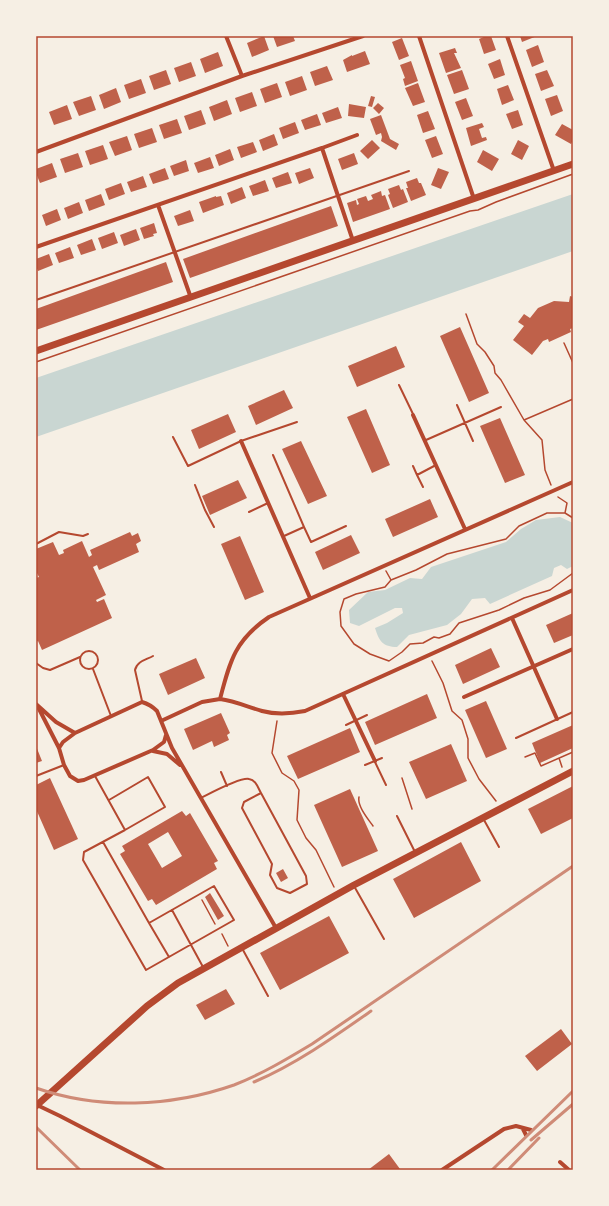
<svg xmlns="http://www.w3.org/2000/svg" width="609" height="1206" viewBox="0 0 609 1206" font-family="Raleway,sans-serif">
<rect width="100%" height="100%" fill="#f6efe4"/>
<path fill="#c9d6d2" d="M573,194V251L36,437V378Z
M560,517L573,523V566L567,569L561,565L554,568L552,576L490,604L485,598L472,599L461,614L447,625L409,635L397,647C383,647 379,641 375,628L387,623L403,613L402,608H395L359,626L350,623L349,610L368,592L385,590L410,578L422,579L431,567L506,542L521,529L536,520Z"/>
<path fill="#bf614a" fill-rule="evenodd" d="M264,36L269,50L252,57L247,43Z
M273,36H293L295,41L277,47Z
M486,36H491L496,50L484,54L479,39Z
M520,36H537L522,42Z
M402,38L409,56L399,60L392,42Z
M538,45L544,62L532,67L526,50Z
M455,48L457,53H454L461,68L446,73L439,53Z
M365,51L370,64L347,72L343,60L352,55V56Z
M218,52L223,66L205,73L200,59Z
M500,59L505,75L494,79L488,64Z
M411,61L418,81L405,86L403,79L405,78L400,65Z
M191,62L196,76L179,82L174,68Z
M327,66L333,80L315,86L310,72Z
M166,70L171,84L154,90L149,76Z
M462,70L469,89L454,94L447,75Z
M547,70L554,86L541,91L535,74Z
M302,76L307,90L290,96L285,82Z
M141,79L146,93L129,99L124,85Z
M277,83L282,97L265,103L260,89Z
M418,83L425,102L413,106L405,88Z
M508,85L514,100L502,105L497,89Z
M116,88L121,102L104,109L99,95Z
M252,92L257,106L240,112L235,98Z
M557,95L563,111L551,116L545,99Z
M91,96L96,110L79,116L73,102Z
M371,96L375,97L372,107L368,106Z
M466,98L473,116L462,120L455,102Z
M227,100L232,114L214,121L209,107Z
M378,103L384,108L379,114L373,108Z
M349,104L366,107L364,118L348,116Z
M67,105L72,119L54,125L49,112Z
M338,107L342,118L326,123L322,113Z
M201,110L206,124L189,130L184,116Z
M518,110L523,125L512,129L506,114Z
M428,111L435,129L423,133L417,115Z
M317,114L321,125L305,130L301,120Z
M381,115L390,139L399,144L396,150L381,141L382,137L381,133L376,135L370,119Z
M177,119L182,133L164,139L159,125Z
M295,122L299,133L283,139L279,128Z
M482,123L484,127L479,129L482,138L486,137L487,140L471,146L466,128Z
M562,124L573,130V140L571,144L555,135Z
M152,128L157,142L139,148L134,134Z
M274,134L278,145L263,151L259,140Z
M127,136L132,150L115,156L109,142Z
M436,136L443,154L432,158L425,140Z
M372,140L380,148L368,159L360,151Z
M518,140L529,146L522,160L511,154Z
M253,142L257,152L241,158L237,147Z
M103,145L108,159L90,165L85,151Z
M230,149L234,160L219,166L215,155Z
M483,150L499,159L492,171L477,162Z
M78,153L83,167L65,173L60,159Z
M354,153L358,164L342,170L338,159Z
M210,157L214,168L198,173L194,163Z
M186,160L189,171L174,176L170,166Z
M52,163L57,177L40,183L36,173V169Z
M165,168L169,179L153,184L149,174Z
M310,168L314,178L299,184L295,173Z
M438,168L449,172L441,189L431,185Z
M288,172L292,183L276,188L272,178Z
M143,176L147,187L131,192L127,182Z
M417,178L419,183H421L426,195L411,201L406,188H408L406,182Z
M265,180L269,191L253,196L249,186Z
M121,183L125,194L109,200L105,189Z
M399,185L401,190L403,189L408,202L393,208L388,195L390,194L388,189Z
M242,187L246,198L231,204L227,193Z
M381,191L382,196L385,195L390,209L353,222L347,203L356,200L357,205L359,204L357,199L366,196L368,201L373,199L371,195Z
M101,194L105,205L89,211L85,200Z
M216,196V197L221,196L224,205L203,213L199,202Z
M79,202L83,213L68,219L64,208Z
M331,206L338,226L190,278L183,259Z
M57,209L61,220L46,226L42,215Z
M190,210L194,221L178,226L174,216Z
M154,223L157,233L153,234L154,236L144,239L140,228Z
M136,229L140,240L124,246L120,235Z
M114,232L118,243L102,249L98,238Z
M92,239L96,250L81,255L77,245Z
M70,247L74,258L59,263L55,253Z
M49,254L53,265L38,271L36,266V259Z
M166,262L173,282L36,330V309Z
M570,296L573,297V328L570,329L571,332L549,342L548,339L543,341L532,355L513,340L524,326L518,322L524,314L530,318L538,308L554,301L569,302Z
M460,327L489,393L469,402L440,336Z
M396,346L405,367L357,387L348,366Z
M284,390L293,408L256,425L248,406Z
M366,409L390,465L372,473L347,417Z
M228,414L236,432L199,449L191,430Z
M500,418L525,475L505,483L480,426Z
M301,441L327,496L308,504L282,449Z
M238,480L247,498L210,515L202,496Z
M430,499L438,517L393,537L385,519Z
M130,532L132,536L138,533L141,541L136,544L139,552L99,570L97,565L93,567L106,595L96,600L97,602L104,599L112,618L42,650L38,641L36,642V578L39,577L36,571V549L53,542L59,555L64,553L63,550L82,541L89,557L92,555L90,550Z
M351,535L360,553L323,570L315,552Z
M240,536L264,592L245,600L221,544Z
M573,613V635L554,643L546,625Z
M491,648L500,667L463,684L455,665Z
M196,658L205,678L168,695L159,674Z
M427,694L437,718L375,745L365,722Z
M486,701L507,749L486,758L465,710Z
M221,713L230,733L227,735L229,740L214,747L212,741L193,750L184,729Z
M573,725V748L540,763L532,743Z
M350,728L360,752L298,779L287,756Z
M451,744L467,781L426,799L409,762Z
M36,746L42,761L36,763Z
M50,778L78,839L54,850L36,809V785Z
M573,786V818L541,834L528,809Z
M350,789L378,851L342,867L314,805Z
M182,811L186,816L190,813L218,861L214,863L217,869L156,905L152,899L148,901L120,854L125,851L122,846ZM168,832L182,856L162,868L148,844Z
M461,842L481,881L414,918L393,879Z
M283,869L288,878L281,882L276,873Z
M210,893L224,916L218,920L205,897Z
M329,916L349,953L280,990L260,953Z
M226,989L235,1004L205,1020L196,1005Z
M561,1029L572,1044L537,1071L525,1056Z
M389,1154L400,1169L399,1170H368Z"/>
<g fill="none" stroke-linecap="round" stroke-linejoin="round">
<path stroke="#b5482f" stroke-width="1.5" d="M466,314L477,344L485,352L494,366L495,373L501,380L524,420L542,440L545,470L551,485
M564,343L573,363
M36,362L470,211L478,210L496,202L573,174
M524,420L573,399
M558,497L567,503L565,513
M573,518L565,513H547L519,526L506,539L447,554L416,570L391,580L385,587L356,594L344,599L340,612L341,626L354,644L370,654L389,661L402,652L410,644L423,643L434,637L439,638L450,634L459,623L499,610L524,598L550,590L573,573
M386,571L391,580
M432,661L443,683L452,711L462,720L468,739V758L479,779L496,801
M277,721L272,753L282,773L294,781L299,790L297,820L306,838L316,850L334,887
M525,757L535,753L541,766L573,752
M559,758L562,767
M402,778L412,809
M359,797C357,806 368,819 373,826
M202,900L215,924
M222,934L228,946"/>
<path stroke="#b5482f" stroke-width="2" d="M36,38L37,36
M36,300L409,171
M399,385L413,414
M457,405L473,441
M173,437L188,466L241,441L297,422
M426,440L501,407
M273,455L304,527L284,536
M413,466L417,475
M195,485L205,510L214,527
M423,487L417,475L436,465
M249,512L268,503
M304,527L311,542L346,526
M36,544L59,532L83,536L88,534
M80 660a9 9 0 1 1 18 0a9 9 0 1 1-18 0Z
M36,663L43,668L50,670L80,657
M93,669L111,716
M142,701L135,670C137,661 146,660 153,656
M346,725L367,715
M516,738L573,712
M375,762L386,785
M365,765L382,758
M221,772L227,786
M36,776L64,765
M95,776L125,830L84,852L83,860L146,970L234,920L214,886L149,923L103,842
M201,798C211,793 240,777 249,779C256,780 258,788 261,793L306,876L307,884L290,893L277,888L270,875L272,864L242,808L244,802L261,793
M109,800L148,777L165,807L125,830
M397,816L415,852
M484,820L499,847
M354,886L384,939
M172,910L203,967
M149,923L169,957
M243,950L268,996"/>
<path stroke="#b5482f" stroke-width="4" d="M226,36L242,76
M419,36L474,199
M507,36L554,171
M322,148L353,241
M36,152L242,76L363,36
M158,205L191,298
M36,247L322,148L357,135
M413,415L465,529
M241,441L310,598
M512,618L557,719
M343,694L375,761
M464,697L573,649
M220,699C235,701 248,707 262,711C277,715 290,714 305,711L573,590
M36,704L56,722L75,733
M38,707L59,748L64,765L70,776L78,781L84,780L153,750L164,742L166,735
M161,721L202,702L220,699C230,661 235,640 269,617L573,482
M59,748L63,742L75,733L142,702C149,704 152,706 157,711L172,748L276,928
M153,751L167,754L180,765
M37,1105L60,1116L164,1170
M523,1129L526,1135
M560,1162L569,1170
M442,1170L504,1129L516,1126L531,1130"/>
<path stroke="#b5482f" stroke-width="7" d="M36,351L573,164
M36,1106L147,1006L178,983L354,885L573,771"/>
<path stroke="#cf8b77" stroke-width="3" d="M254,1082C296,1064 334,1037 371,1011
M36,1088C99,1110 171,1107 234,1085C262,1074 287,1059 312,1044L573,866
M36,1127L80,1170
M531,1140L573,1104
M492,1170L573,1091
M508,1170L539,1138"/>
</g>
<rect width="609" height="1206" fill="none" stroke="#f6efe4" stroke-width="74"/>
<rect x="37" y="37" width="535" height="1132" fill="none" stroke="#b5482f" stroke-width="1.5"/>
</svg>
